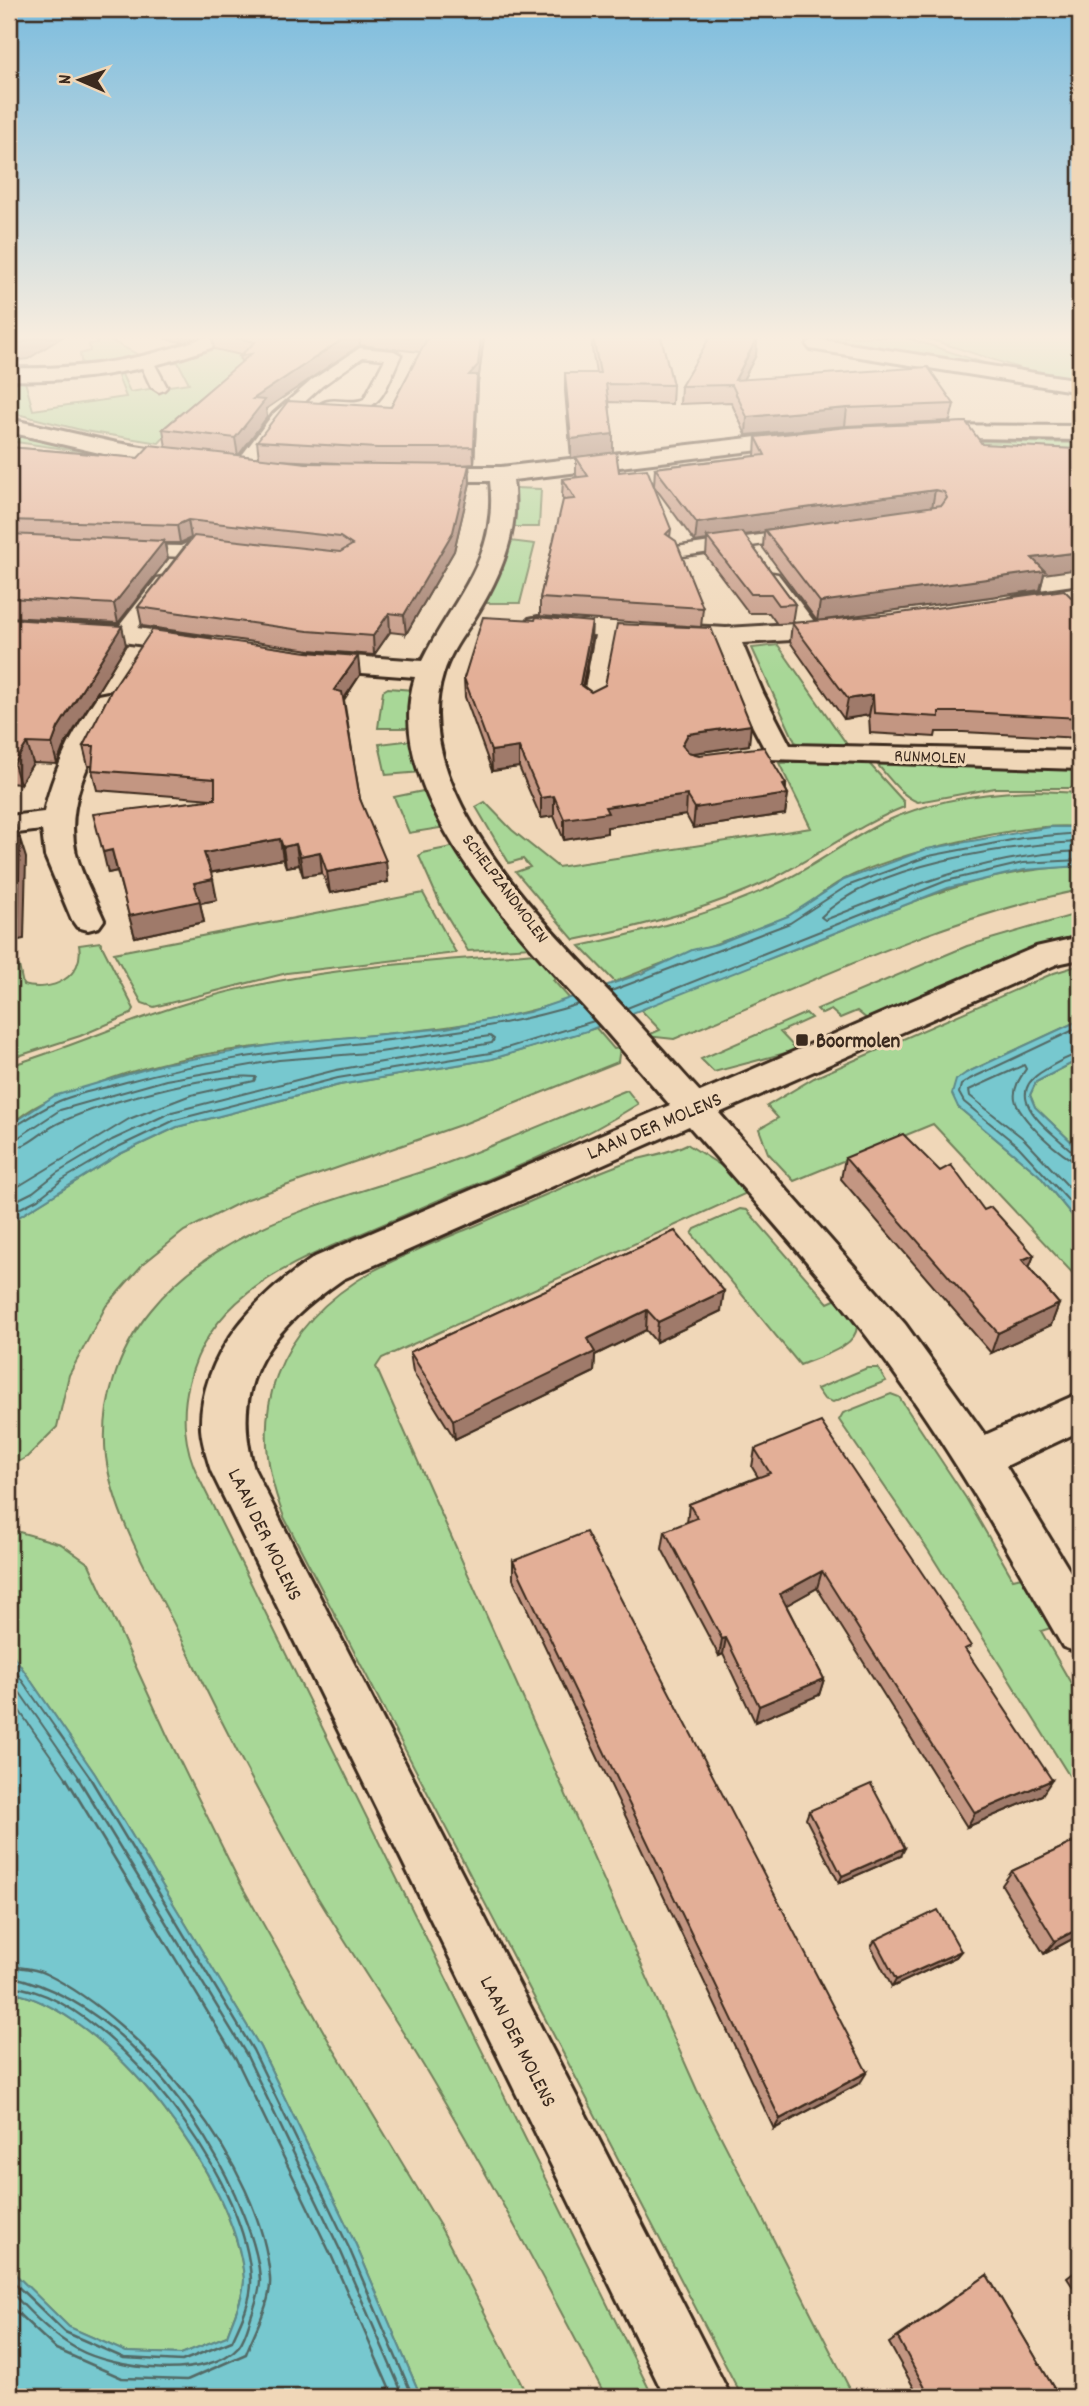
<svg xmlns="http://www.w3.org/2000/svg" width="1089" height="2406" viewBox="0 0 1089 2406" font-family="Dekko,sans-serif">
<rect width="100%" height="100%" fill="#f0d7b8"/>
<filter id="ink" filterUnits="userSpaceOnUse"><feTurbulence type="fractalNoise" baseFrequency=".0143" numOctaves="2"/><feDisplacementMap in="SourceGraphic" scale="14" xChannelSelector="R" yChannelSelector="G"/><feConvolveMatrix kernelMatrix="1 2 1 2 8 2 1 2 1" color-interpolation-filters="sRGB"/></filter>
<g filter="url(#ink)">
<path fill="#a8d797" stroke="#72805a" stroke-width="2" d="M96,337H104L137,354L136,358L82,366L80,354L90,351L89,344L97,343Z
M281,337L189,410L159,443L85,431L9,412V378H24L33,410L126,397L117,374L112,373L120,370L130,392L189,383L178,362L156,364L217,344Z
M829,337H905L1011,372L824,343Z
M923,337H1080V382L1047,377Z
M14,434L142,460L9,441Z
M967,441L1077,443L1080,450L962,448Z
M514,488L541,489L539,527H513Z
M510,541L535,544L520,603H483Z
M778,645L848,746L813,749L795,742L752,648Z
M388,688L413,690L411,728H378L383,691Z
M413,740L422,772L386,775L379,744Z
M865,759L904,802V807C856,826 815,858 768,881C706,910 641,927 574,940L516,872L530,867L523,859L509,863L476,807L485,802L512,830L558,867L811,828L779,763Z
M877,759L1080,766V788H995L918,802C901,796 888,776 876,763Z
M428,790L446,827L409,833L394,797Z
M1037,791L1080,793V827C1025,821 892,854 843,880C822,891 806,909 784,918C728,941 671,958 615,982L580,946C649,931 717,913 781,882C817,865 847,840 882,823C931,800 984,792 1037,791Z
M456,846L493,903L532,947L468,951L441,906L419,856L422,853Z
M1080,866V890C938,919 807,984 674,1039L646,1036L660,1030L641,1010C697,983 757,964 815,941C907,904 978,870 1080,866Z
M423,893L456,953L287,973L154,1007L142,1003L114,953Z
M1080,913V935L1017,954L867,1019L857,1011L840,1018L831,1010L822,1014L817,1009L967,946Z
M100,942L134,1009L131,1014L80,1036L9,1059V968L19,966L23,985C51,993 85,977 79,945Z
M536,953L558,977L553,980L570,999C418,1051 250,1025 99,1083C59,1098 44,1096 9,1126V1066C72,1047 131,1019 194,1001C305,968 422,962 536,953Z
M1080,965V1020L966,1073L958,1107L1039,1175L1080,1225V1281L933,1124L794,1181L768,1153L759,1129L778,1118L767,1106L814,1078L1054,973Z
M806,1013L811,1018L780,1032L797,1050L714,1072L701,1059Z
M596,1028L614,1049L620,1048L618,1062L466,1123L245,1200L184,1231L143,1264L106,1306L69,1375L57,1427L27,1457L9,1467V1223L120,1154L177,1127L340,1085L492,1059Z
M1080,1059V1150L1035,1107L1030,1095L1036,1082Z
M627,1090L638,1104C578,1142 514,1169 448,1196C414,1211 380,1226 346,1240C277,1269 207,1304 189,1383C181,1414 184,1447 198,1476L653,2397H606C547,2285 488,2174 423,2065C388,2007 350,1951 315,1893C268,1812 224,1729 184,1644C157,1587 114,1520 106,1457C100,1405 118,1350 151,1310C222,1222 338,1201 439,1166C502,1143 564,1115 627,1090Z
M687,1144L731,1172L749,1192L382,1358L376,1367L697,2090L854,2397H742L284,1517C243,1414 276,1326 373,1271C404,1254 438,1241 470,1228C520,1206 570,1183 621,1164C643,1156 666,1155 687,1144Z
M740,1209L747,1210L828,1303L841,1297C845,1304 853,1313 856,1321C864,1346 816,1358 800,1365L692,1234L695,1229Z
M867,1368H878L886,1381L833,1402L824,1399L817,1389Z
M891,1394L899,1397L966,1498L1013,1579L1030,1575L1057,1626L1041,1631L1080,1699V1793L928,1550L839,1420L843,1413Z
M9,1529L61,1544L89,1564L167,1735L239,1881L330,2043L440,2226L528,2397H421L356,2245L260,2047L95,1774L9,1649Z
M9,1992C107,2008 238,2182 244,2280C244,2297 232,2320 227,2336L181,2354L126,2352L69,2327L9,2268Z"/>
<path fill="#77c8cf" stroke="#5f8988" stroke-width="2" d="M1050,827H1080V866L1024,870L948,888L587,1031L492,1059L339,1085L177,1127L120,1154L9,1223V1126L54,1096L163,1064L277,1044L446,1028L529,1012L643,973L692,950L717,944L788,916L844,880L927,849Z
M1080,1020V1059L1036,1082L1030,1095L1035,1107L1080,1150V1225L1039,1175L958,1107L952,1094L956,1080L966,1073Z
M9,1649L95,1774L260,2047L356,2245L421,2397H9V2268L69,2327L126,2352L181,2354L227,2336C232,2321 244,2297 244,2280C239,2182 107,2008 9,1992Z"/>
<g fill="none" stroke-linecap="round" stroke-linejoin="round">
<path stroke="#536965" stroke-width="2" d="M1080,842C1007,845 873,864 821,917L825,920C909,886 989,855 1080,851
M611,991L790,923L847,886L929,856L1022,838L1080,833
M627,1008L946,881L1023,863L1080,860
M1080,1027L970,1079L961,1085L959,1093L964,1102L1018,1146L1080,1213
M1080,1054C1066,1057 1052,1065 1040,1073C1001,1099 1052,1132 1073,1152L1080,1154
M9,1130C24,1121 39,1111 55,1103C76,1093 103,1089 126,1082C274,1039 432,1050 579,1004
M9,1139L19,1137L60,1110L166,1080L279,1060L380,1052L490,1036L494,1039L492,1043L336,1070L172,1112L112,1140L57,1173L33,1192L9,1204
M9,1150C30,1147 42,1130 61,1122C106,1102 208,1073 256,1077L254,1081L191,1095L129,1119L9,1192
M1080,1163C1063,1160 1017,1116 1015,1099C1013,1088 1020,1078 1026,1069L1024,1065L969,1090L970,1096L1024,1139L1080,1199
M9,1214L38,1199L62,1180L116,1148L175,1120L338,1078L490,1053L594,1021
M9,1662L91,1779
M9,1677L80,1779
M9,1696L67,1779"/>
<path stroke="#536965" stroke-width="2.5" d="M66,1778L236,2059L332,2257L393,2397
M78,1778L246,2054L341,2252L404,2397
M90,1778L253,2050L349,2248L413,2397
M9,1966C21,1968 35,1968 46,1974C144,2022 262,2166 270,2278C272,2302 254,2332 246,2354L187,2380L122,2378L56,2349L9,2305
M9,1976C116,1999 205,2116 243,2214C251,2234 259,2258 260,2280C260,2291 256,2302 253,2311C249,2322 246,2337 239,2346C208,2382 113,2369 77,2349C50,2334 30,2312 9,2290
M9,1985C27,1989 43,1993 59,2002C141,2046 247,2185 251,2280C252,2300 240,2324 232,2341L182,2361L124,2358L65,2332L9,2278"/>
<g stroke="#3b2a1e" stroke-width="5">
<path id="service" d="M360,348L394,351L401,355C386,385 384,413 345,411C336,410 326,411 319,405C332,395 350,406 364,399L385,359L363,357L322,386L285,420L247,470H235L233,467L273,414L312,380Z
M146,357L153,361L167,387L164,390L159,392L151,387L139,361Z
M801,529L807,530L810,534L807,538L676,557L667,552L676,547Z
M191,541L216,544L225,549L216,554L196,552L186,557L130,555L121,550L130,545L181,546Z
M772,573L778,574L819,628L822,632L819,636H805L763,578Z
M163,577L169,578L172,582L130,638H116L113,634L116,630L157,578Z
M606,624L616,630L602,704L592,710L582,704L596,630Z"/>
</g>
<g stroke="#3b2a1e" stroke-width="6">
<path id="minor" d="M205,337H232L229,341C159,369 84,383 9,380V368C76,370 142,361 205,337Z
M817,339L1080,380V392L810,349L807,345L810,341Z
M9,419L117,443L192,455L203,462L192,469L117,457L9,432Z
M921,425L1080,426V440L913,437L910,432L913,427Z
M809,431L820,438L817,443L513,480C520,532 501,576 474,619C462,637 449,654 443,675C407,788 541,919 611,994C641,1026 670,1059 700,1092L1036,947L1080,937V959L1057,964L719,1113L905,1324L985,1435L1080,1393V1431L1006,1466L1080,1588V1653L1063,1647C1012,1558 962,1468 902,1384C838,1293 762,1210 689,1126L343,1279C273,1328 228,1379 254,1469L731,2397H665L211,1471C207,1457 202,1443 201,1429C199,1354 258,1295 315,1257L670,1105C642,1073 614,1040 586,1009C516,931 379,791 415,677L309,669L300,667L296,661L300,655L309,653L422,661C453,598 499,559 490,481H416L405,474L416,467H501Z
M1080,587V603L1019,612L1010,609L1006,604L1010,599L1019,596Z
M538,617L726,628L841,621L850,623L854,629L850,635L841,637L742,643L763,693L790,745L1080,751V769L770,759L735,693L716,643L529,631L525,625L529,619Z
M9,619L123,626L201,637L210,639L214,645L210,651L201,653L123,642L9,635Z
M108,693L118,695L122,701C96,748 63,798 76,854C82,877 95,899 104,920L99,927L88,930L77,927L72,920L45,856L42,830L9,834V816L44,812C53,770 74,730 98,695Z"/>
</g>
<use href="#service" fill="#f0d7b8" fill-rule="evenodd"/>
<use href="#minor" fill="#f0d7b8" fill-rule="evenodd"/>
</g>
<path fill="#c39682" stroke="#3b2a1e" stroke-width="2" fill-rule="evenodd" d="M166,337H198L182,342L166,339Z
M212,337H484L478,383L474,464L461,465H469L470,483L454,551L406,634L390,632L374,655L310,650L142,626L138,607L191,538L180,543H165L168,559L118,623L9,617V447L138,458L166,447L163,429L241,363V355L214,349ZM360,345L420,352L391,407L257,441L259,458L239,455L267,417L266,409ZM277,460L339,463H306Z
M592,337H661L673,385L672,404L609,402L613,453L619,472L671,529L670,537L703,608L701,627L540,616V598L564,500L562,497L563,479L577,477L576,475V457L571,458L565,391V373H596L592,349Z
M757,338L756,355L743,380L954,404L950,421L845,426L746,435L731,402L680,404L681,386Z
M966,422L1044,574L1040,590L817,621L763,548L764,532L744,535L795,604L792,623L777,624L769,613H749L706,556L707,540L695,542L654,486L655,468L755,456L756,437Z
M1080,606V738L963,732H936L935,737L870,733L869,715L844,719L790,642L792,623Z
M9,619L126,645L63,748L57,764L33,763L20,784L9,783Z
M591,641L583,686L591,692L749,745L694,753L786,784V790L788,794L785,814L693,828L686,815L607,827V833L564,840L554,816L541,818L519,767L492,771L465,697L464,678Z
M360,675L344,700L360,799L388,882L330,893L322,873L303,876L299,865L286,867L283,859L210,873L217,900L200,903L204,922L135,937L117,871L108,873L212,799L97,790L92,770V766H88L83,746Z
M845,1158L940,1171L1034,1255L1029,1268L1059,1304L1051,1325L991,1353L841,1179Z
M675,1231L721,1311L656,1342L646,1330L595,1355L594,1372L455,1439L413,1372L410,1352Z
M755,1449L968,1653L1042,1795L967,1827L817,1588L786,1605L824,1679L819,1695L755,1722L723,1654L719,1656L662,1549L665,1531L687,1523L689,1504L758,1477L752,1467Z
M513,1561L860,2083L774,2129L513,1579Z
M809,1811L901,1856L839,1883L806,1819Z
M1080,1839V1935L1044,1954L1002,1885L1012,1871Z
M875,1940L961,1951L956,1957L892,1987L871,1947Z
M1080,2268V2298L1067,2278Z
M987,2275L1059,2397H919L889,2343Z"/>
<path fill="#9f7a6a" stroke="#3b2a1e" stroke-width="2" d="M32,337H62L28,359L9,361V343Z
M181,337H198L182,342Z
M346,337H360V345L266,409L267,417L238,456L235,438L253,399Z
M481,337H484L478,383L474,464L469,375Z
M757,338L756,355L736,393L735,380Z
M251,354L243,373L240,356Z
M847,408L845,426L746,435L747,417Z
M613,434V453L571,458V439Z
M469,465L470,483L454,551L406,634L404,615Z
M935,490L932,508L765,530L764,532L709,540L707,537V540L695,542L697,523Z
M188,520L191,538L180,543L177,525Z
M164,541L168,559L118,623L114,604Z
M1080,552V569L1044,574L1040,590L817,621L820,602L1032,558Z
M389,613L390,632L374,655L373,636Z
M592,622L591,641L579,704L580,684Z
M122,626L126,645L63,748L57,764L52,744L58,728Z
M358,656L360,675L336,710L334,690Z
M873,695L869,715L844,719L848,699Z
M751,725L749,745L687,754L682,745L688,734Z
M27,743L33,763L20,784L14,764Z
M519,747V767L492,771L491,751Z
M786,784L785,794H788L785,814L693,828L695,808Z
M687,795L686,815L607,827V833L564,840V819L605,807Z
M554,796V816L541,818V798Z
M16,826L26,858L24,939L9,942V920Z
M280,839L283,859L208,873L204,853Z
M296,844L299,865L286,867L283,847Z
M112,850L117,871L108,873L103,852Z
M320,852L322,873L303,876L300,856Z
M386,861L388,882L330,893L327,872Z
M213,879L217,900L200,903L204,922L135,937L129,916L194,883Z
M1034,1255L1026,1275L1022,1260Z
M724,1291L721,1311L656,1342L658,1322Z
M1059,1304L1051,1325L991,1353L998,1333Z
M647,1310L646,1330L595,1355L594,1372L455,1439L453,1420L587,1339Z
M822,1571L817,1588L776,1611L780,1594Z
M726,1638L723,1654L719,1656L722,1639Z
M824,1679L819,1695L755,1722L759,1706Z
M1052,1780L1042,1795L967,1827L975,1813Z
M905,1848L901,1856L839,1883L842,1876Z
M1080,1928V1935L1044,1954L1055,1941Z
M961,1951L956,1957L892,1987L896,1980Z
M867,2072L860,2083L774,2129L780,2119Z"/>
<path fill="#e3af97" stroke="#3b2a1e" stroke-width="2" d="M9,337H32L24,342L9,343Z
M232,337H346L253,399L265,400L235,438L163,429L251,354L240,356L255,342Z
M428,337H481L478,365L469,375H477L474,447L440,448H377L257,441L288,401L391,407Z
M593,337H661L673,385L606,384L613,434L571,439L565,373H600Z
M710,337H744L757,338L735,380L928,367L954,404L847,408L747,417L732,385L681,386Z
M966,422L982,444L1076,449L1080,460V552L1032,558L1045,571L820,602L765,530L942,505L947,498L944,492L935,490L697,523L655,468L765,455L756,437L848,427Z
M150,445L306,463L469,465L453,532L404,615L389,613L373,636L308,631L138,607L194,536L340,552L352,545L340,537L188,520L177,525L9,520V447L138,458Z
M616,452L619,472L647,469L671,529L666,534L676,541L703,608L540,598L563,500L575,499L563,479L588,476L576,457Z
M742,532L795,604L779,605L771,594H751L707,537Z
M9,534L164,541L114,604L9,598Z
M1064,590L1080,606V718L967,712H939V717L874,713L873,695L848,699L792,623L893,614Z
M483,617L535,620L536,617L592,622L580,684L591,692L605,685L617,624L711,628L751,725L688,734L682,745L688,752L699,755L764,747L786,784L783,785L788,794L695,808L687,795L605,807L608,813L564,819L554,796L541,798L519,747L491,751L464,678Z
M9,619L122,626L58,728L52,744L27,743L14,764L9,763Z
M152,630L307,652L358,656L334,690L342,692L360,799L386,861L327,872L320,852L300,856L296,844L283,847L280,839L204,853L213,879L194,883L200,901L129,916L112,850L103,852L93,814L215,799V779L92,770L94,746H83L111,691Z
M16,826L15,838H20L18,918L9,920V827Z
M903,1134L940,1171L951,1165L984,1210L991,1207L1034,1255L1022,1260L1059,1304L998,1333L845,1158Z
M675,1231L724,1291L658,1322L647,1310L587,1339L595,1352L453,1420L410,1352Z
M821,1422L971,1646L965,1649L1052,1780L975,1813L822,1571L780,1594L824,1679L759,1706L726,1638L722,1639L665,1531L697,1518L689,1504L770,1473L755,1449Z
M586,1532L867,2072L780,2119L513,1561Z
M871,1784L905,1848L842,1876L809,1811Z
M1080,1839V1928L1055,1941L1012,1871Z
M938,1910L961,1951L896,1980L875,1940Z
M1080,2269V2284L1074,2274Z
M987,2275L1059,2397H930L898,2338Z"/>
</g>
<linearGradient id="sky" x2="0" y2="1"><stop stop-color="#7bbcde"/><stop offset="0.5" stop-color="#f8eddf"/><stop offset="1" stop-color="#f8eddf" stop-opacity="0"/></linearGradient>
<rect width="1089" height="674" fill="url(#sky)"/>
<rect fill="#3b2a1e" stroke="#f0d7b8" stroke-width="2.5" x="795" y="1033" width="14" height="14" rx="3.5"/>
<g text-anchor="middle" stroke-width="6" stroke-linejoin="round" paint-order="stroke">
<g font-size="18" fill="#3b2a1e" stroke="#f0d7b8">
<text transform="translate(930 756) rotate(2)" y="6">RUNMOLEN</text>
<text transform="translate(506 888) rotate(53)" y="6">SCHELPZANDMOLEN</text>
</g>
<g font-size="21" font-weight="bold" fill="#3b2a1e" stroke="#f0d7b8" text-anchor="start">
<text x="816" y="1047">Boormolen</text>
</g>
<g font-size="21" fill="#3b2a1e" stroke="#f0d7b8">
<text transform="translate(654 1125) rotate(-23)" y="7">LAAN DER MOLENS</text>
<text transform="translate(266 1534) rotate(64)" y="7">LAAN DER MOLENS</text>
<text transform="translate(519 2041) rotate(63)" y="7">LAAN DER MOLENS</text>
</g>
</g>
<rect width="1089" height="2406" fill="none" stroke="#f0d7b8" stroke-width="35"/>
<rect x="18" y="18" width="1054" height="2371" fill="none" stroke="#3b2a1e" stroke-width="2.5" filter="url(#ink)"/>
<g transform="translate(80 80) rotate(272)" stroke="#f0d7b8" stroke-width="5" paint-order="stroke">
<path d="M0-5L12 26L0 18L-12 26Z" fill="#3b2a1e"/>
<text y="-10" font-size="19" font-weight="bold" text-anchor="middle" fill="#3b2a1e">N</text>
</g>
</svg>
